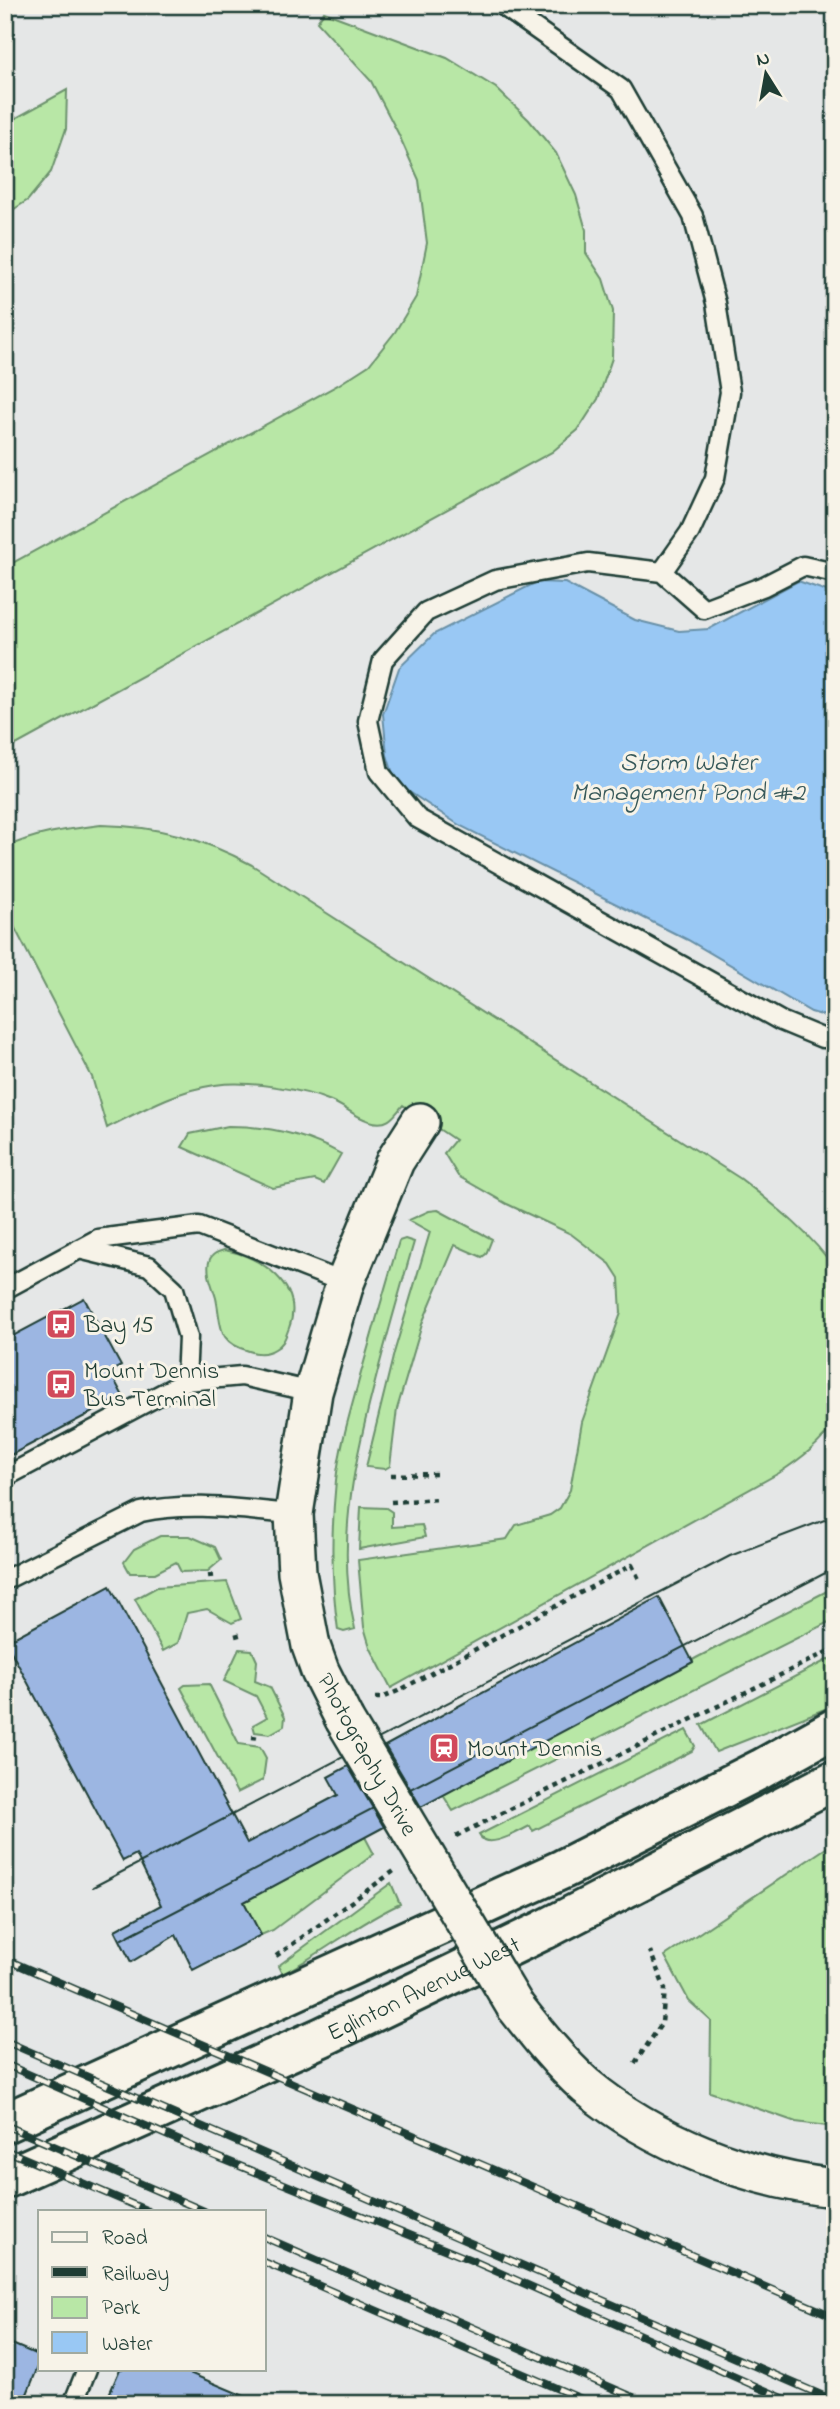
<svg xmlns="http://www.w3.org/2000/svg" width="840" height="2409" viewBox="0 0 840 2409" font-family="'Indie Flower',sans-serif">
<rect width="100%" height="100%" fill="#e5e7e7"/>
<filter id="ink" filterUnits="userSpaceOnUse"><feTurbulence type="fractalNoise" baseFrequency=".0143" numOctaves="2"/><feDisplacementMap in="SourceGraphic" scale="14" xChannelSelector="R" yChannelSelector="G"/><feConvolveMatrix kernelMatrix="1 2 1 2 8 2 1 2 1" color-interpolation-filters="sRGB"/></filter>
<g filter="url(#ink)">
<path fill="#b8e7a6" stroke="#6c926d" stroke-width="2" d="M324,12L447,58L496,88L529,120L556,153L576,195L586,230V253L603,279L613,311L612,358L598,399L578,430L552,452L5,751V567L338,385L369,365L395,332L416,297L427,243L419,180L398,133L371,81L317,22Z
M67,90L66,129L51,172L28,200L5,215V124Z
M101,825C158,826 202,838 252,865L741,1179C774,1205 811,1233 835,1269V1422C821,1444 800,1459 779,1473L391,1688L370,1647L364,1627L358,1560L507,1539L516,1525L550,1515L560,1508L570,1490L582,1422L621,1313L619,1278L610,1264L571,1234L507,1204L458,1176L444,1153L455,1140L403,1105C393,1118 387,1127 369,1121C355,1117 344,1106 331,1101C302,1089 247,1080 215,1085C177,1090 141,1111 107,1128L92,1077L5,909V848C35,833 69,829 101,825Z
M228,1126C269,1126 305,1134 341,1154L324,1184L315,1180L273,1188L182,1147L190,1134Z
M438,1210L492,1239L486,1254L482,1257L455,1245L423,1321L397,1409L390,1466L385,1469L366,1467L394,1353L430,1232L409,1220L429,1211Z
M405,1239L414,1242C400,1290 386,1338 374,1386C353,1466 336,1547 355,1629L344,1632L338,1630C331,1581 331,1530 336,1480C340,1446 350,1413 359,1380C372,1334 385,1287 399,1241Z
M224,1250C261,1256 305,1286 289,1328C285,1338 284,1344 275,1349C267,1354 257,1354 249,1351C216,1342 222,1326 216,1298C213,1287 206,1273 209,1262C211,1254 217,1252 224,1250Z
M361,1507L386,1508L392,1512V1527L422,1525L425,1537L359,1549Z
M160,1536H190L215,1547L221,1560L208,1571L181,1572L176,1562L155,1573H130L124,1562L134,1549Z
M227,1582L241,1619L232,1623L207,1609L187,1613L178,1643L163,1651L135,1599L157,1587Z
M835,1587V1619L453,1811L443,1795L698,1657Z
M239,1649L252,1650L257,1661L255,1681L270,1687L285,1717L284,1726L270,1734L255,1732L253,1725L267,1717L256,1696L224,1681Z
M835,1656V1705L716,1752L701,1725Z
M209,1684L239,1744L260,1747L266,1758L263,1780L237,1793L181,1688L185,1685Z
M686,1730L695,1746L692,1751L533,1831L530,1826C517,1832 487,1851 479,1835Z
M365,1837L374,1854L273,1930L261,1935L244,1902Z
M835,1842V2127L796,2122L710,2092L711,2021L689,2001L665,1956Z
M391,1883L400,1904C358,1923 323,1953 282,1974L278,1966Z"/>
<path fill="#99c8f4" stroke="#6890a7" stroke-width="2" d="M798,581L827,591L835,604V1015L832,1018L811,1012L688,940L459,825L396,783L387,755L383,714L399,668L434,634L537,582L565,583L635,620L679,631L709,629Z"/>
<path fill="#9cb6e2" stroke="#1f3d34" stroke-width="2" d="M84,1298L121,1366L110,1372L123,1396L5,1458V1340Z
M110,1586L247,1843L338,1795L328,1777L348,1766L384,1827L244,1902L261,1935L193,1970L176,1935L131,1962L115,1930L161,1905L136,1854L123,1861L6,1642Z
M659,1597L693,1662L421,1807L385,1746Z
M5,2341L40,2356V2362L23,2404H5Z
M120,2369H180L263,2404H105Z"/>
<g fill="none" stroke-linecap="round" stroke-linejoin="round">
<g stroke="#1f3d34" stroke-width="23">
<path id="lane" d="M502,5L621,89L693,216L716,303L730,392L715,478L690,532L662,572
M835,573L803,566L764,586L704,609L662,572L588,563L495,580L426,612L383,660L368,721L379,772L417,818L781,1021L822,1038H835
M79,1249L149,1266L174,1289L188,1337L186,1381
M5,1289L98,1239L199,1226L345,1283
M5,1477L186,1381L242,1376L313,1392
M5,1580L141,1512C191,1501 243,1510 294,1514
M73,2404L87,2369"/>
</g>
<g stroke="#1f3d34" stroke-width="42">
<path id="street" d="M344,1719L320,1671L311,1646L297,1573L294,1514L313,1392L345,1283L395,1161L420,1122
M515,2006C537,2034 559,2062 586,2086C653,2142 748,2179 835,2188"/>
</g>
<g stroke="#1f3d34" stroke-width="44">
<g id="primary">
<path d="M5,2123L563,1869L761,1769L835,1728"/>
<path id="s1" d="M5,2179L322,2037L544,1930L835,1780"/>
</g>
</g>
<path stroke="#1f3d34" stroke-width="4.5" stroke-dasharray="5 5" stroke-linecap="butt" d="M391,1475L438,1474
M391,1502L440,1499
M208,1576L217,1575
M235,1636L243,1634
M375,1698H382L398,1691L632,1565L639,1579
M252,1737L260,1738
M456,1836L835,1648
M276,1956L394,1871
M635,2063L662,2023L665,1989L650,1951"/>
<use href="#lane" stroke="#f7f3e8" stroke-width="18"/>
<use href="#street" stroke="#f7f3e8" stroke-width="37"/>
<use href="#primary" stroke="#f7f3e8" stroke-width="38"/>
<path stroke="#1f3d34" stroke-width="2" d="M93,1887L730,1556L835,1516
M122,1939L835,1568"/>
<g stroke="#1f3d34" stroke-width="8">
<path id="rail" d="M5,1959L835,2317
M5,2041L835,2401
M5,2064L198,2149L471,2260L796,2404
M5,2125L204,2211
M5,2150L148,2211
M264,2237L649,2404
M264,2262L593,2404"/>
</g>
<use href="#rail" stroke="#f7f3e8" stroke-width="5" stroke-dasharray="16" stroke-linecap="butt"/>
<g stroke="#1f3d34" stroke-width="42" stroke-linecap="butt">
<path id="street-bridge" d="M344,1719L515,2006"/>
</g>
<use href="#street-bridge" stroke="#f7f3e8" stroke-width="37"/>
</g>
</g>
<defs>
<g id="bus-square" transform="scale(1.575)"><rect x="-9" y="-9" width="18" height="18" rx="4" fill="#d1495b" stroke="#f7f3e8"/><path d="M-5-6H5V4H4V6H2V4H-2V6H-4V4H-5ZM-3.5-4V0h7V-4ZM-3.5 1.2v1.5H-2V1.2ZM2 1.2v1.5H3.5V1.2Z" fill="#fff"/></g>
<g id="station-square" transform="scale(1.575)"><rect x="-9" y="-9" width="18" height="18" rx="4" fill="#d1495b" stroke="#f7f3e8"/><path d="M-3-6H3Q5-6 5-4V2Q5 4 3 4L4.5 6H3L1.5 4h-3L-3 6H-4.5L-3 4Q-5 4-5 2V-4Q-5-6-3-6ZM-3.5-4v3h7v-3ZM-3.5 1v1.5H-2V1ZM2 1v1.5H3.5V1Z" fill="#fff"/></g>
</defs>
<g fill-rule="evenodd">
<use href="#bus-square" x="61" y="1324"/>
<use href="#bus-square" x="61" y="1384"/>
<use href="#station-square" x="444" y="1748"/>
</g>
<g text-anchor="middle" stroke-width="6" stroke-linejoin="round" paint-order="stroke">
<g font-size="24" fill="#1f3d34" stroke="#f7f3e8" text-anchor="start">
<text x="84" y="1332">Bay 15</text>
<text x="84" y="1378">Mount Dennis<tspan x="84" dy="28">Bus Terminal</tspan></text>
<text x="467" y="1756">Mount Dennis</text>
</g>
<g font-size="24" fill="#1f3d34" stroke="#f7f3e8">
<text transform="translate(368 1754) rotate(61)" y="8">Photography Drive</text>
<text dy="8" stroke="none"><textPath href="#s1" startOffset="460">Eglinton Avenue West</textPath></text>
</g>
<g font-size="26" font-style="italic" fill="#37595a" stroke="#f7f3e8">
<text x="688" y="770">Storm Water<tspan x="688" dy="30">Management Pond #2</tspan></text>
</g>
</g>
<rect width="840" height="2409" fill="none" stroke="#f7f3e8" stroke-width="28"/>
<rect x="14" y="14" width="812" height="2381" fill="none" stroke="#1f3d34" stroke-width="2.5" filter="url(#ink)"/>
<rect x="38" y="2210" width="228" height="161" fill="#f7f3e8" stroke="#a1aaa0" stroke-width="2"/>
<rect x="52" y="2232" width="35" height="10" fill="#f7f3e8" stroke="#a1aaa0" stroke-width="2"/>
<text x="102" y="2244" font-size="21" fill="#1f3d34">Road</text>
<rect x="52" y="2267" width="35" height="10" fill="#1f3d34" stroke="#a1aaa0" stroke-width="2"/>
<text x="102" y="2280" font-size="21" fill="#1f3d34">Railway</text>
<rect x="52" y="2297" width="35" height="21" fill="#b8e7a6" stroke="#a1aaa0" stroke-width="2"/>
<text x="102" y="2314" font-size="21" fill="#1f3d34">Park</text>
<rect x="52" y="2332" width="35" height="21" fill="#99c8f4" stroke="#a1aaa0" stroke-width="2"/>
<text x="102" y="2350" font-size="21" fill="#1f3d34">Water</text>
<g transform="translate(766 74) rotate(349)" stroke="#f7f3e8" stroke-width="5" paint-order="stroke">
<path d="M0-5L12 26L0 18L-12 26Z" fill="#1f3d34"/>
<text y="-10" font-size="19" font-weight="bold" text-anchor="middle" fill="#1f3d34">N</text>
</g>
</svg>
